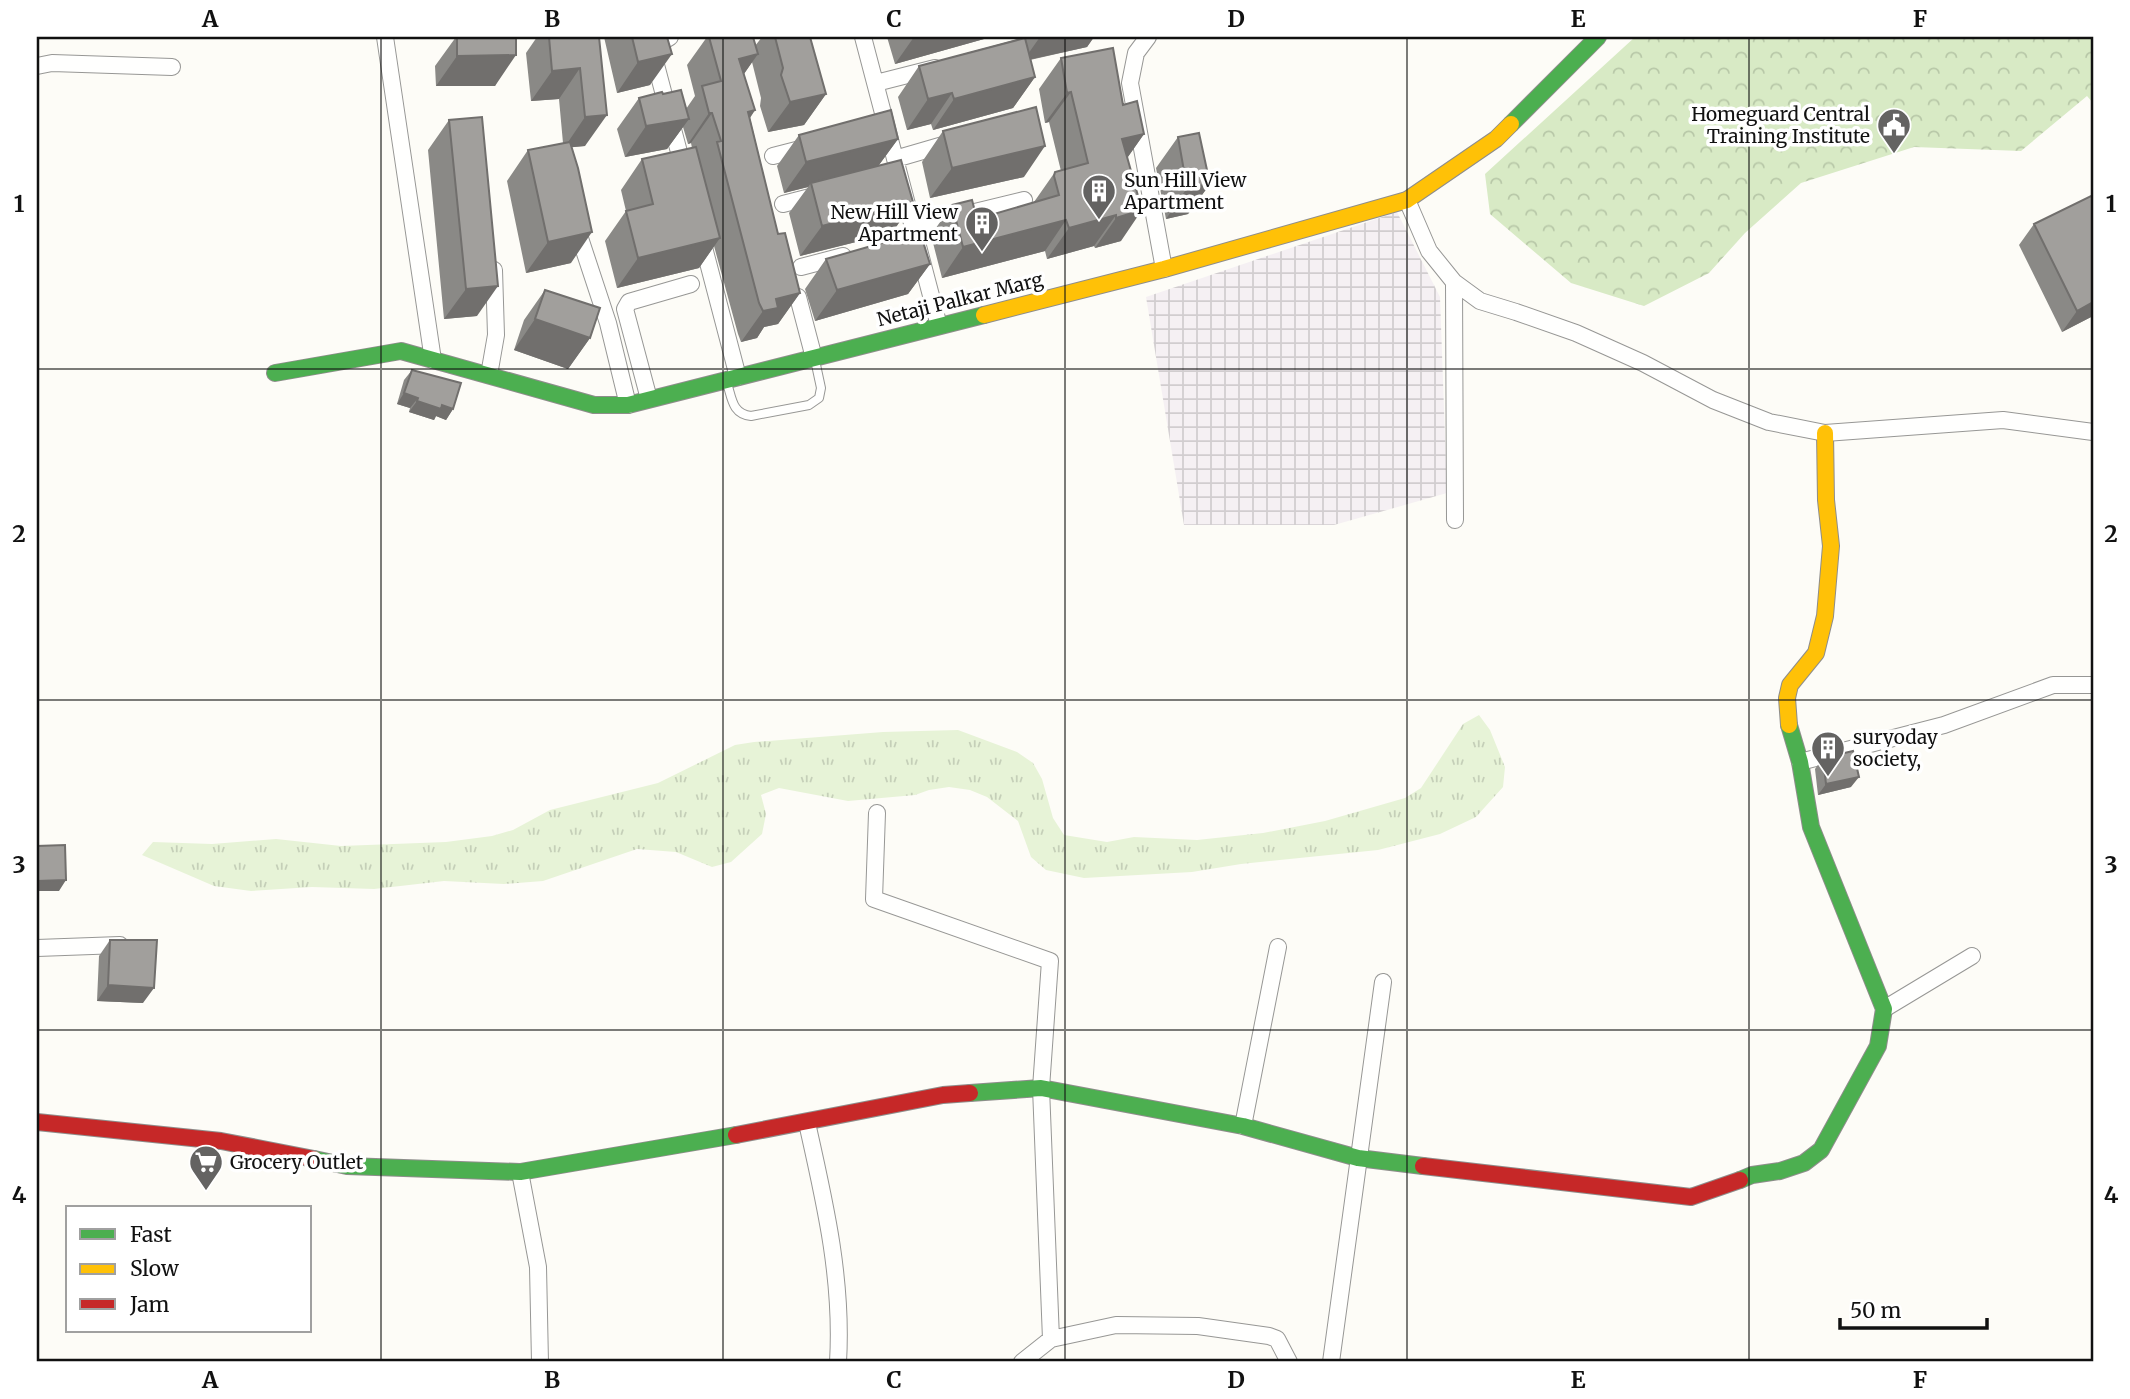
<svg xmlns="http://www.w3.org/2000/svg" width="2130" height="1399" viewBox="0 0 2130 1399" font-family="Merriweather,serif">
<defs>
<pattern id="industrial-grid" width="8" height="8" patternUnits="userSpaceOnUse" patternTransform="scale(1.75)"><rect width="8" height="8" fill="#f5f0f3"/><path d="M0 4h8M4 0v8" fill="none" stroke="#d1cdcf"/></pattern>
<pattern id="grass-tufts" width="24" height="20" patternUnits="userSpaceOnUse" patternTransform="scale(1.75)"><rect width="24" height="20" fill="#e7f3d7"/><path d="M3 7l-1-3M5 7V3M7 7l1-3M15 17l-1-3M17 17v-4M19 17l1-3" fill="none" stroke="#c5cfb8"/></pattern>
<pattern id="forest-crowns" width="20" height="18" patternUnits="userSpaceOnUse" patternTransform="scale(1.75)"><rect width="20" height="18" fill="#d8eac5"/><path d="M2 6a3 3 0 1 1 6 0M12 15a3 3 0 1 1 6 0" fill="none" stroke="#b8c8a8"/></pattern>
</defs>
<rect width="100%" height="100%" fill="#fdfcf7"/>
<path fill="url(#industrial-grid)" d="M1397,212L1440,297L1447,493L1334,525H1184L1146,297Z"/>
<path fill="url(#grass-tufts)" d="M1479,715L1490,730L1505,767L1503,787L1476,817L1440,834L1378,850L1241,864L1192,872L1084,878L1046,870L1031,857L1018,821L987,797L970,790L949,787L929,790L915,795L848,801L779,788L761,795L766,814L762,834L731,862L712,867L676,852L637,849L543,881L504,884L444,881L374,889L312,887L251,891L214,886L142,855L153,842L212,844L276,839L341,846L446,842L492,836L513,830L550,810L658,783L735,745L754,742L883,732L958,730L1017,752L1033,763L1042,779L1053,818L1064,835L1107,842L1134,837L1197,840L1263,833L1325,821L1405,798L1421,788L1463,724Z"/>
<path fill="url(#forest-crowns)" d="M1635,37H2093V103L2087,96L2021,151L1914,147L1801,183L1745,233L1709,273L1644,306L1571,283L1490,214L1485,174Z"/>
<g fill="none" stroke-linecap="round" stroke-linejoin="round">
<g stroke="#979795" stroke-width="10">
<path id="lane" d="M727,383C732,398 732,414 751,416L809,405L819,398L821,388L815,360"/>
</g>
<g stroke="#979795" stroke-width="18">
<path id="street" d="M385,37L433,360
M670,37L657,45L655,61L684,171
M863,37L939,326
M1148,37L1136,53L1130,83L1164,269
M37,66L52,63L172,67
M876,83L935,68
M773,156L808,147
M895,159L950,143
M1407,200L1429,251L1454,282L1480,301L1516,312L1576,333L1643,363L1713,400L1769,422L1825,433L2003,420L2093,432
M783,204L818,195
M576,226L608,323L628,405
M913,227L1024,200
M701,236L738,377
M801,267L843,256
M1454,282L1455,520
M798,297L814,358
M489,375L496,335L494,270
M649,399L625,309L629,302L691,284
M1800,762L1944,725L2053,685H2093
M877,813L874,899L1050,961L1041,1088L1051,1339
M37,948L120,945
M1884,1009L1972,956
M807,1123C825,1203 843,1280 838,1362
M1243,1126L1278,947
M520,1172L538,1267L540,1362
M1022,1362L1051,1339L1116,1325L1198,1326L1269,1336L1277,1339L1289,1362
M1331,1362L1383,982"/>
</g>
<g stroke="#8e8d8b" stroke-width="18">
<path id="fast" d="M1511,124L1598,37
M275,373L401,351L594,405H628L984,315
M970,1093L1041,1088L1243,1126L1358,1158L1423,1166
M314,1159L347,1166L520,1172L736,1135
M1740,1180L1752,1175L1780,1171L1804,1163L1821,1150L1878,1046L1884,1009L1811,827L1800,762L1789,725"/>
</g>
<g stroke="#8e8d8b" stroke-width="18">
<path id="slow" d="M984,315L1164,269L1407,200L1496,139L1511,124
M1789,725L1787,698L1790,685L1816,653L1825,616L1831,546L1826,500L1825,433"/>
</g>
<g stroke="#8e8d8b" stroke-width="18">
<path id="jam" d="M37,1122L221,1141L314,1159
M736,1135L943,1095L970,1093
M1423,1166L1691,1197L1740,1180"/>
</g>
<use href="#lane" stroke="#fffffe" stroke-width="8"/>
<use href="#street" stroke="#fffffe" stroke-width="16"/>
<use href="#fast" stroke="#4caf50" stroke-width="16"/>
<use href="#slow" stroke="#ffc107" stroke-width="16"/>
<use href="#jam" stroke="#c62828" stroke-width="16"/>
</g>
<path fill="#8a8986" d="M456,37H516L495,86H436L435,66Z
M537,37H599L585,146L571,147V263L526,273L507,181L528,150L563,143L559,99L531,101L526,53Z
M604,37H667L650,85L617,93Z
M707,37H753L755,46L762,37H810L826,94L804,125L768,132L760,106L761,98L752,62L744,74L755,110L750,118L778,234L800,293L778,324L764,327L757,338L741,342L738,334L714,246L699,268L617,288L605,241L626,211L621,190L642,159L692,148L691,143L688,144L683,127L667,149L625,157L617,129L639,98L663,94L686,109L695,96L687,65Z
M887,37H986L984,39L895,64Z
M1023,37H1094L1087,47L1030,60L1035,77L1013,108L933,130L931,124L907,130L898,97L919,66L1022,38Z
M1061,58L1123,105L1144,134L1127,158L1121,241L1095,248L1094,246L1047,259L1045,251L942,278L931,235L952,205L977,219L1034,202L1055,172L1061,171L1049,122L1045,123L1039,89Z
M449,120L477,316L444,319L428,150Z
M943,131L1024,177L930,198L922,162Z
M799,135L898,139L879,165L913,202L892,233L800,256L789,213L808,187L784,193L777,166Z
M1178,137L1210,184L1188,214L1166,219L1156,168Z
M2034,224L2093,316L2062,332L2019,245Z
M826,259L930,264L908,294L815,321L805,289Z
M545,290L590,338L568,369L514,350L524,320Z
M412,370L453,409L446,420L436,416L434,420L409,412L410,408L397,404L404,380Z
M1823,758L1851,787L1818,795L1815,769Z
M110,940L143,1003L97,1001L99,956Z"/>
<path fill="#716f6d" d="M914,37H986L984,39L895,64Z
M1040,37H1094L1087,47L1023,61Z
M672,54L650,85L617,93L638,62Z
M758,54L736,85L739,59Z
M516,55L495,86H436L457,56Z
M580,68L559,99L531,101L552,71Z
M1035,77L1013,108L933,130L954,99Z
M1071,92L1049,122L1045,123L1067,93Z
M952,93L931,124L907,130L928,99Z
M826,94L804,125L768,132L790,102Z
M755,110L734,141L748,112Z
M709,113H712L691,143L688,144Z
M607,115L585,146L564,148L585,117Z
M689,119L667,149L625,157L646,126Z
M1144,134L1123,164L1122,139Z
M898,139L876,169L811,183L808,187L784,193L806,162Z
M1045,146L1024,177L930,198L952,168Z
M1210,184L1188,214L1166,219L1187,188Z
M913,202L892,233L800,256L822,226Z
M1142,210L1121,241L1095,248L1116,218Z
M1116,215L1094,246L1047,259L1069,228Z
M1066,220L1045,251L942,278L963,247Z
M592,232L571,263L526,273L548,242Z
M720,238L699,268L617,288L638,258Z
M930,264L908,294L815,321L837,290Z
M498,286L477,316L444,319L466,289Z
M800,293L778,324L764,327L757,338L741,342L763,311L776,299Z
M2093,302V316L2062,332L2077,311Z
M535,319L590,338L568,369L514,350Z
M404,393L418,398L410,408L397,404Z
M417,401L442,405L453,409L446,420L436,416L434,420L409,412Z
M1859,777L1851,787L1818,795L1826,784Z
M66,880L59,891H37V881Z
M108,985L154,988L143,1003L97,1001Z"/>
<path fill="#a19f9c" stroke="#716f6d" stroke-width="2" d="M457,37H516V55L457,56Z
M549,37H599L607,115L585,117L580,68L552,71Z
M632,37H667L672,54L638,62Z
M709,37H753L758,54L739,59L755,110L748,112L778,234L785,233L800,293L776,299L778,308L763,311L759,303L717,142L721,141L712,113H709L702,86L721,81Z
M775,37H810L826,94L790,102L781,75L783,68Z
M1025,38L1035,77L954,99L952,93L928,99L919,66Z
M1113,48L1123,105L1137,101L1144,134L1122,139L1142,210L1116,218V215L1069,228L1066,220L963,247L952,205L972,200L977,219L1059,195L1054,176L1055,172L1088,163L1071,92L1067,93L1061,58Z
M681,90L689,119L646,126L639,98L662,92L663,94Z
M1036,107L1045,146L952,168L943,131Z
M891,110L898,139L806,162L799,135Z
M482,117L498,286L466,289L449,120Z
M1199,133L1210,184L1187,188L1178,137Z
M570,142L578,168L592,232L548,242L528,150Z
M696,147L720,238L638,258L626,211L653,204L642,159Z
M901,160L913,202L822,226L811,183Z
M2093,195V302L2077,311L2034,224Z
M920,232L930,264L837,290L826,259Z
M545,290L600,308L590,338L535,319Z
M412,370L461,383L453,409L442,405L441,409L417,401L418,398L404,393Z
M1853,751L1859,777L1826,784L1823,758Z
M65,845L66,880L37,881V846Z
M110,940H157L154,988L108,985Z"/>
<path fill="none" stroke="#111" stroke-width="2" stroke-opacity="0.55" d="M381,37V1362M723,37V1362M1065,37V1362M1407,37V1362M1749,37V1362M37,369H2093M37,700H2093M37,1030H2093"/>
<defs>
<g id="civic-pin" transform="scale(1.75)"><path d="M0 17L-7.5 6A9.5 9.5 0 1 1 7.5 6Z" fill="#646362" stroke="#fff"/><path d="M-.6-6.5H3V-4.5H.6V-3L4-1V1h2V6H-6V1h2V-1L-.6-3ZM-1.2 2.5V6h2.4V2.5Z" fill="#fff"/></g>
<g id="building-pin" transform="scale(1.75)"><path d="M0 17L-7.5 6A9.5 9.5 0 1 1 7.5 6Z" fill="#646362" stroke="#fff"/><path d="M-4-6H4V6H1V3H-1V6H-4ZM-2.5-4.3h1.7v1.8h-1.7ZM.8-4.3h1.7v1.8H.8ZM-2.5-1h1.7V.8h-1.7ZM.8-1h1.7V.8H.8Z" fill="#fff"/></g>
<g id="supermarket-pin" transform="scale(1.75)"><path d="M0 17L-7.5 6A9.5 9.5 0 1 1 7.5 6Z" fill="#646362" stroke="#fff"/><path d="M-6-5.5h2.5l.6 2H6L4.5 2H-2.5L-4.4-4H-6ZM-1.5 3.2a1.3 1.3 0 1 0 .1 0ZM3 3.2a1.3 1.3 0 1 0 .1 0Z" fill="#fff"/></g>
</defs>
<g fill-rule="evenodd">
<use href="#civic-pin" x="1894" y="125"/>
<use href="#building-pin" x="1099" y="191"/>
<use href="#building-pin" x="982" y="223"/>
<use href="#building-pin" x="1828" y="748"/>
<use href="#supermarket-pin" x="206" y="1162"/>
</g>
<g text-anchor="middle" stroke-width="7" stroke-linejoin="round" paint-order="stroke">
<g font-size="19" fill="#111" stroke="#fff" text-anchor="start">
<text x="1870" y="121" text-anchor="end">Homeguard Central<tspan x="1870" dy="22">Training Institute</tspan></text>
<text x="1124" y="187">Sun Hill View<tspan x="1124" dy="22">Apartment</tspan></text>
<text x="958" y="219" text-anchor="end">New Hill View<tspan x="958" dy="22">Apartment</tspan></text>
<text x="1853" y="744">suryoday<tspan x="1853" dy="22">society,</tspan></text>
<text x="230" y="1169">Grocery Outlet</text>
</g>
<g font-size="19" fill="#111" stroke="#fff">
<text transform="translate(960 299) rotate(-14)" y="7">Netaji Palkar Marg</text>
</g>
</g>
<rect width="2130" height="1399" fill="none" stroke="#ffffff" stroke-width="77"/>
<rect x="66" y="1206" width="245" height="126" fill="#ffffff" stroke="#a0a0a0" stroke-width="2"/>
<rect x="80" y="1229" width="35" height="10" fill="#4caf50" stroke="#a0a0a0" stroke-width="2"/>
<text x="130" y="1242" font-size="21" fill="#111111">Fast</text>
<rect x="80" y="1264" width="35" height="10" fill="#ffc107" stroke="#a0a0a0" stroke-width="2"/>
<text x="130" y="1276" font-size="21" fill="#111111">Slow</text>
<rect x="80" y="1299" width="35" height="10" fill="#c62828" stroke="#a0a0a0" stroke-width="2"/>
<text x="130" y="1312" font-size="21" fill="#111111">Jam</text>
<path d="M1840 1318v10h147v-10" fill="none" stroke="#111111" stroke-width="3.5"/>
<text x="1850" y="1318" font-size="21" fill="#111111" stroke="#ffffff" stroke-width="5" paint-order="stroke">50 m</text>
<rect x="38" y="38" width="2054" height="1322" fill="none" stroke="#111" stroke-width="2.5"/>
<g font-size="23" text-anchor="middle" font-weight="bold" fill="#111">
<text x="210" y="27">A</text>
<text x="552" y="27">B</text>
<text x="894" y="27">C</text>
<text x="1236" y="27">D</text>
<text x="1578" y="27">E</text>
<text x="1920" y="27">F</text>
<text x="19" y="212">1</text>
<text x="2111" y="212">1</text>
<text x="19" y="542">2</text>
<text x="2111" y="542">2</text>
<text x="19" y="873">3</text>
<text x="2111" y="873">3</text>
<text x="19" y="1203">4</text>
<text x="2111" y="1203">4</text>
<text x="210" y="1388">A</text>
<text x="552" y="1388">B</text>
<text x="894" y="1388">C</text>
<text x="1236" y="1388">D</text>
<text x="1578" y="1388">E</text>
<text x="1920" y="1388">F</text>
</g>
</svg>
